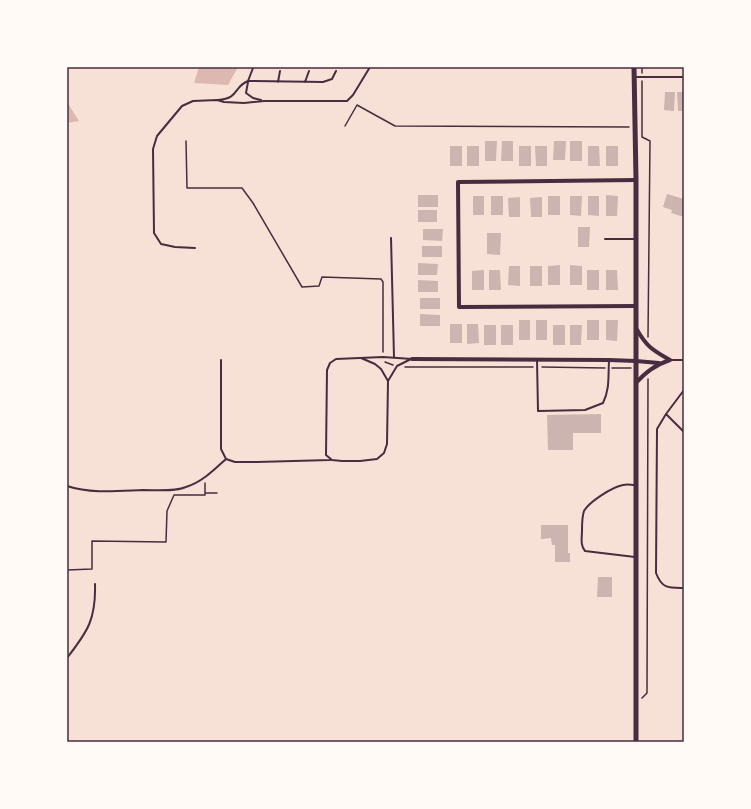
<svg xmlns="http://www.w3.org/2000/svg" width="751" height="809" viewBox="0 0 751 809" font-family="'Nunito Sans',sans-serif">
<rect width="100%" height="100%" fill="#f7e1d7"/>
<path fill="#dcb8b0" d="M199,67H238L228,85L194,83Z
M67,102L79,121L67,123Z"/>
<path fill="#ccb4b1" d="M665,92H675L674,111L664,110Z
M677,92H684V111H678Z
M485,141H497L496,161H485Z
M502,141H513V161H501Z
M554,141H566L565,160H553Z
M570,141H582V161H570Z
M450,146H462V166H450Z
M467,146H479V166H467Z
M519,146H531V166H519Z
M535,146H547V166H536Z
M588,146H599L600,166H588Z
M606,146H618V166H606Z
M667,194L684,199V217L671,213L672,210L663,207Z
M418,195H438V207H418Z
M606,195L618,196L617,216H606Z
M473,196H484V215H473Z
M491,196H503V215H491Z
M548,196H560V215H548Z
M570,196H582L581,216L570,215Z
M588,196H599V216L588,215Z
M520,197V217H509L508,198Z
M542,197V217H531L530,198Z
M418,210H437V222H418Z
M578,227H590L589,247H578Z
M423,229H443L442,241L423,240Z
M487,233H501L500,255L487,254Z
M422,246H442V257H422Z
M418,263L438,264L437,275H418Z
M560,265V285H548V266Z
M570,265L582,266V285H570Z
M509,266H520V286L508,285Z
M530,266H542V286H530Z
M484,270V290H472V271Z
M489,270H500L501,290H489Z
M587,270H599V290H587Z
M606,270H617L618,290H606Z
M418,280L438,281V292H418Z
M420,298H440V309H420Z
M420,314L440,315V326H420Z
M519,320H530V340H519Z
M536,320H547V340H536Z
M587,320H599V340H587Z
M606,320H618L617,341L606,340Z
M450,324H462V343H450Z
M467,324H478L479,343L467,344Z
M484,325H496V345H484Z
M501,325H513V345H501Z
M553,325H565V345H553Z
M570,325H582L581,345H570Z
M601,414V433H573V450H548L547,415Z
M541,525H568V553H570V562H555V545H552L551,538L541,539Z
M598,577H612V597H597Z"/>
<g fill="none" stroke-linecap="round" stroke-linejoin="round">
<path stroke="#4a2c40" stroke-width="1.5" d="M642,67V73
M345,126L357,105L395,126L629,127
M642,137L650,141L648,337
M642,137V81
M186,141L187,188H242L253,203L302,287L319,286L322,277L381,279L383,282V352
M385,362L393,365
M405,367H533
M542,367L605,368
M612,368H631
M205,483V493
M67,570L92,569V541L166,542L167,511L174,495H205V493H217
M642,698L647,693L648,379"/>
<path stroke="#4a2c40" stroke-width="2" d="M253,68L248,81L323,82L332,79L336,71
M635,77H684
M248,82L246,93L253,98L261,100
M278,82L280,71
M305,82L309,71
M218,100C240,98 233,87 248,81
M391,238L394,357
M605,239H634
M195,248L175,247L161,244L154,233L153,149L157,136L182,106L193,101L217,100L224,102L244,103L264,101H347L353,95L370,67
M361,358L375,364L381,369L388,381L387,444L384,453L377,459L360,461H342L332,460L326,455L327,370L330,363L336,359L383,357L412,359
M221,360V449L226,459L235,462H257L330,460
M537,360L538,411L585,410L603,403C610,389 608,376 609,361
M671,360H684
M388,381L397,366L411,359
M684,390L666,414L657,429L656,573C662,589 669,588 684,588
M666,414L684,432
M67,486C91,494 118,491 143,490C157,490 173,492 186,487C202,482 214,470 226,459
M635,557L585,551C580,545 582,538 582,530C582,524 582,517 584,511C589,502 612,487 623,485C627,484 631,485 635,485
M67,658C88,631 96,619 95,584"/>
<path stroke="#4a2c40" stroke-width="4" d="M635,306L459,307L458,182L636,180
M636,328C646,346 652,350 670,360
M412,359L609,360L636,361L659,363
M636,383C646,372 655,365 670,360"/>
<path stroke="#4a2c40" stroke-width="5" d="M634,67L636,180V742"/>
</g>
<rect width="751" height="809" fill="none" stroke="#fffaf5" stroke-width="136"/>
<rect x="68" y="68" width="615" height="673" fill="none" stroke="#4a2c40" stroke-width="1.5"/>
</svg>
